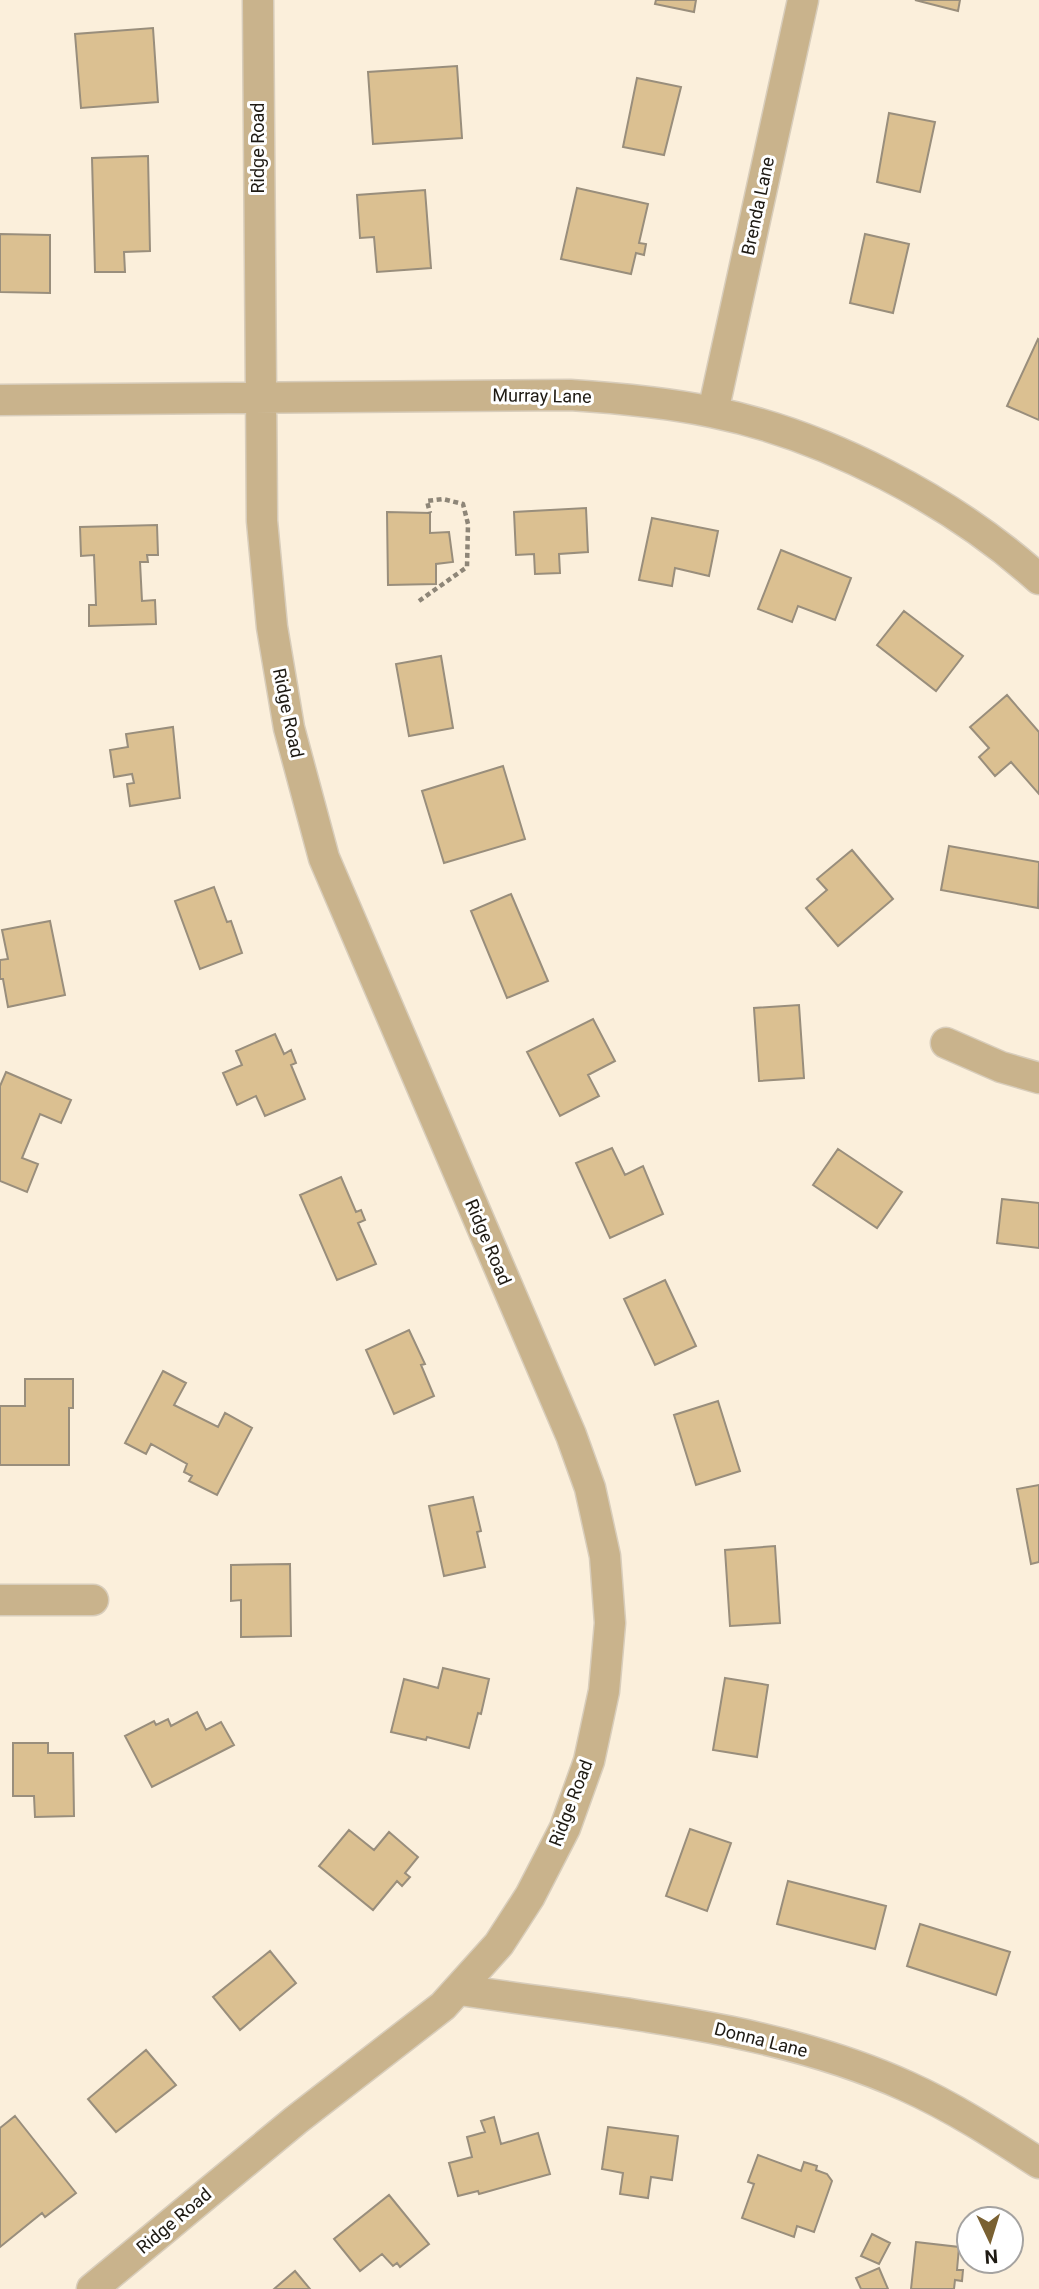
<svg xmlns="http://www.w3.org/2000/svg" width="1039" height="2289" viewBox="0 0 1039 2289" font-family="Roboto,sans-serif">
<rect width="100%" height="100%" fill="#fbefdb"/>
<path fill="#dbc091" stroke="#998e7c" stroke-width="2" d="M656,0H696L694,12L655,4Z
M915,0H960L958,11Z
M153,28L158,102L81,108L75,34Z
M457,66L462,138L373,144L368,72Z
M637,78L681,87L664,155L623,147Z
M889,113L935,122L920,192L877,182Z
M148,156L150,251L124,252L125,272H95L92,158Z
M577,188L648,204L639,243L646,244L644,255L636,253L631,274L561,259Z
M425,190L431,268L377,272L374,237L360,238L357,195Z
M0,234L50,235V293L0,292Z
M865,234L909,244L893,313L850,303Z
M1038,339L1039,340V420L1007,406Z
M586,508L588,552L559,554L560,573L535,574L534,554L516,555L514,512Z
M387,512L430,513V533L449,532L453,562L436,564V584L388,585Z
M652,518L718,531L709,576L675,568L672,586L639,580Z
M157,525L158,555H147L148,562H140L142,601L155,600L156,624L89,626V605H96L94,555L81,556L80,527Z
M781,550L851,578L835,620L798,606L792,622L758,609Z
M904,611L963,656L936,691L877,645Z
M441,656L453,728L409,736L396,664Z
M1007,695L1039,732V794L1011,762L995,776L979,757L989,748L970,727Z
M173,727L180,798L130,806L127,784L134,783L132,774L114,777L110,750L128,747L126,734Z
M503,766L525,839L444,863L422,791Z
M949,846L1039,862L1038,908L941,890Z
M852,850L893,899L838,946L806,908L827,890L817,879Z
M214,887L227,922L231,921L242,953L200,969L175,901Z
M511,894L548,981L507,998L471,911Z
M50,921L65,995L8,1007L3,979H0V960L8,959L2,930Z
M799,1005L804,1078L759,1081L754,1008Z
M593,1019L615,1061L588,1075L599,1096L560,1116L527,1052Z
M275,1034L284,1054L291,1050L296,1063L291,1065L305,1099L265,1116L256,1096L237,1105L223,1073L242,1065L236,1051Z
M6,1072L71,1100L61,1123L40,1114L22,1158L38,1164L27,1192L0,1181V1086Z
M612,1148L625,1175L643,1166L663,1214L610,1238L576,1163Z
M838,1149L902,1192L877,1228L813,1185Z
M341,1177L356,1212L361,1210L365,1220L358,1223L376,1264L337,1280L300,1195Z
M1002,1199L1039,1203V1248L997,1243Z
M665,1280L696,1346L655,1365L624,1299Z
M409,1330L425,1364L421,1365L434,1396L394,1414L366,1350Z
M163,1371L186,1383L174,1405L218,1427L225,1413L252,1428L217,1495L189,1481L192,1476L184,1472L187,1464L151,1444L146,1454L125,1443Z
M25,1379H73V1408H69V1465H0V1406H25Z
M718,1401L740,1471L696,1485L674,1415Z
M1039,1485V1562L1031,1564L1017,1489Z
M473,1497L481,1531L477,1532L485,1567L444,1576L429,1506Z
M775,1546L780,1623L730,1626L725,1550Z
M290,1564L291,1636L241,1637V1600L231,1601V1565Z
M443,1668L489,1679L481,1714L478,1713L469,1748L427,1737L426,1740L391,1732L404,1679L438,1688Z
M725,1678L768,1685L757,1757L713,1750Z
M197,1712L206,1730L221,1722L234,1745L152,1787L125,1736L154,1721L156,1725L168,1719L171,1726Z
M13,1743H48V1753H73L74,1816L35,1817L34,1796H13Z
M690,1829L731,1843L707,1911L666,1896Z
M349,1830L374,1850L389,1832L418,1857L405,1873L410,1877L402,1886L397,1881L373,1910L319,1866Z
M788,1881L886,1906L875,1949L777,1924Z
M920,1924L1010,1952L996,1995L907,1966Z
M270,1951L296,1983L240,2030L213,1997Z
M146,2050L176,2085L116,2132L88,2099Z
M15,2116L76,2193L45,2217L42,2213L0,2247V2128Z
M494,2117L501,2144L538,2133L550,2174L479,2194L478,2191L458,2196L449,2163L472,2157L467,2137L485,2132L481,2121Z
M608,2127L678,2136L672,2180L651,2177L648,2198L620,2194L623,2173L602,2169Z
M758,2155L801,2171L804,2162L817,2166L816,2170L827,2174L832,2181L814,2232L797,2226L794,2237L742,2218L754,2184L748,2182Z
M389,2195L429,2244L400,2267L397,2263L393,2266L382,2254L360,2271L334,2239Z
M872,2234L890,2243L879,2264L861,2256Z
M916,2242L959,2247L957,2270H963L962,2281L955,2280L954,2289H911Z
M879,2268L888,2289H861L856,2278Z
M295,2271L310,2289H274Z"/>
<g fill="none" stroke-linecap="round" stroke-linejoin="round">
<g stroke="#d8cdbb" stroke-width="33">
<path id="street" d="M0,400L570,395C617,398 664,402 712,412C826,435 953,501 1039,579
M713,412L803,0
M946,1043L1001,1067L1039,1078
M0,1600H93
M460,1990C605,2012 772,2025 906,2086C953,2107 996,2135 1039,2163
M92,2289L296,2120L443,2006L499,1944L530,1896L565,1828L589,1761L604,1691L610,1623L605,1556L590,1488L571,1435L324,858L289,728L272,627L262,521L258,0"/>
</g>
<path stroke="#8e8678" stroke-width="4.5" stroke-dasharray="5 3.5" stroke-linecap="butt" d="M419,601L467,567L468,524L463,504L443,499L427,501L430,513"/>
<use href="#street" stroke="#c9b38c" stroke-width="30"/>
</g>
<g text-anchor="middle" stroke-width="6" stroke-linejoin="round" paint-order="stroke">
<g font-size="18" fill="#1e1a13" stroke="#fff">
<text transform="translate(258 148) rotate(-90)" y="6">Ridge Road</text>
<text transform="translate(758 206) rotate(-78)" y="6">Brenda Lane</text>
<text transform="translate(542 396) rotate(1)" y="6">Murray Lane</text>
<text transform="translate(288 713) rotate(78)" y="6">Ridge Road</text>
<text transform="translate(488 1242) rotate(67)" y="6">Ridge Road</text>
<text transform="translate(571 1803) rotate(-69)" y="6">Ridge Road</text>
<text transform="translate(761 2040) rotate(14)" y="6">Donna Lane</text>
<text transform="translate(174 2221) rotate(-40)" y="6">Ridge Road</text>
</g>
</g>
<g transform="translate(990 2240) rotate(176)"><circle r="33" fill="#ffffff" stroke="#a5a3a1" stroke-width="2"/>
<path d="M0-5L12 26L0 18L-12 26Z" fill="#7a6132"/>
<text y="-10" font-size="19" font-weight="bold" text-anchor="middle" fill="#1e1a13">N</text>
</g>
</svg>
